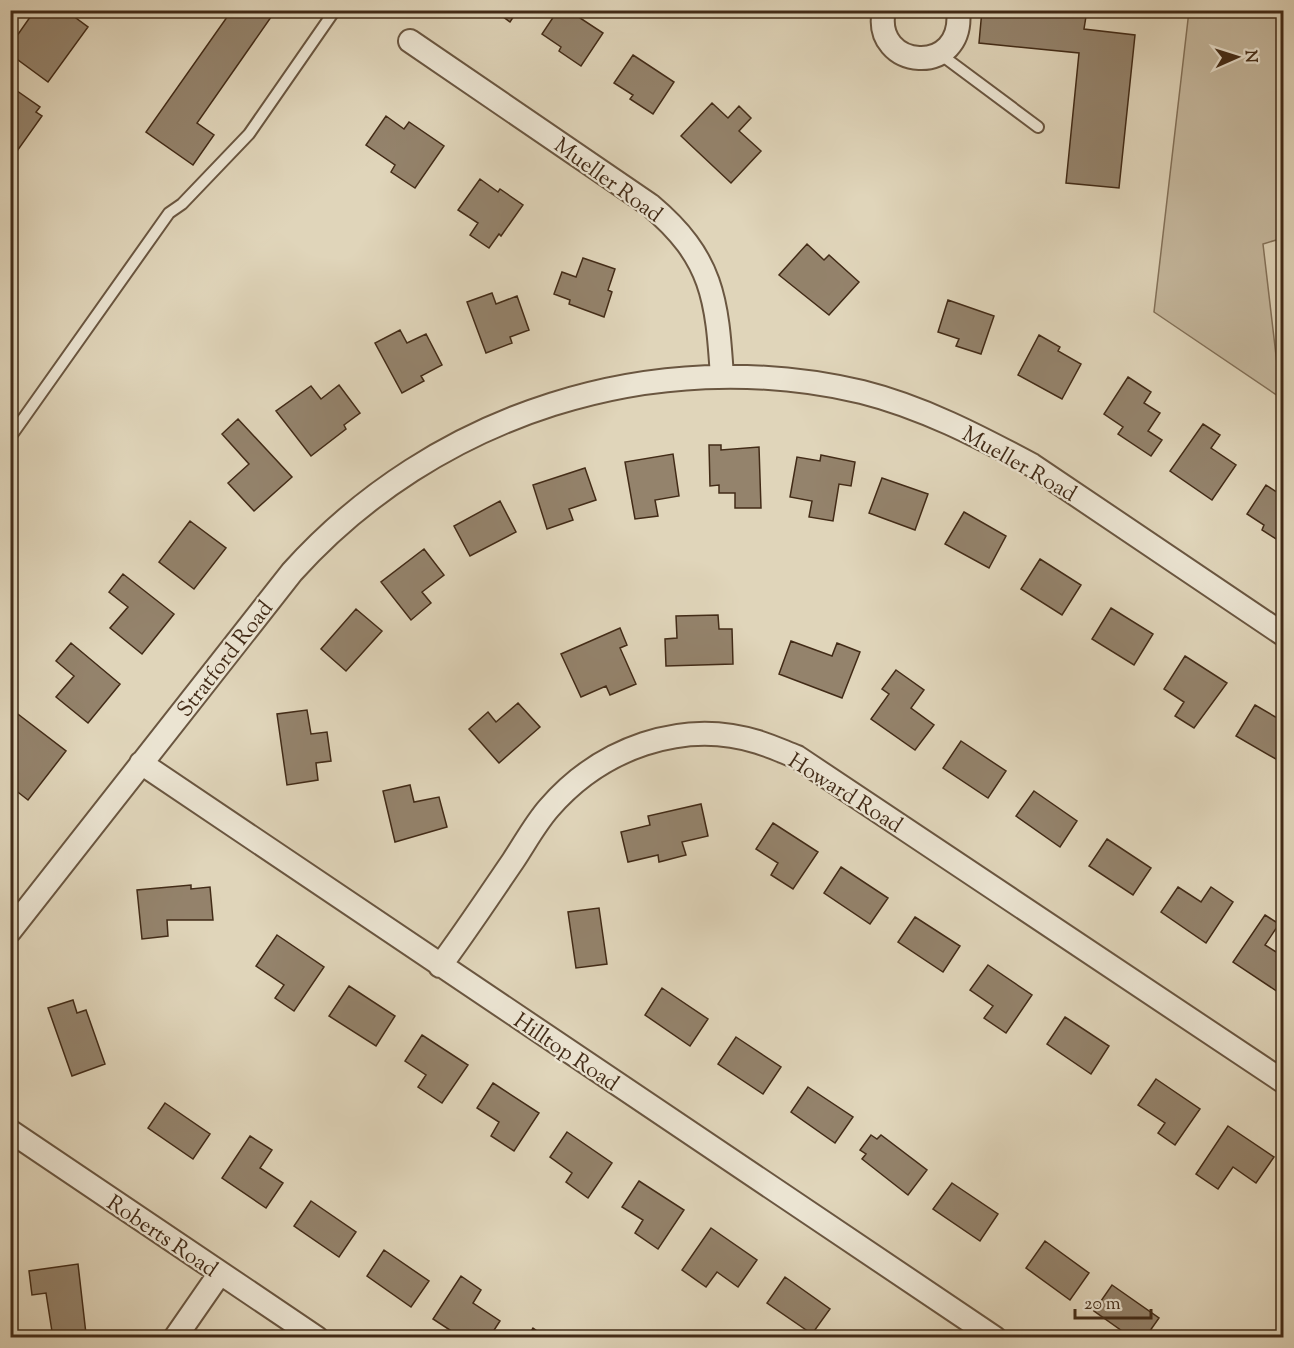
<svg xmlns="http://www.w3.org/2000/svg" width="1294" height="1348" viewBox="0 0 1294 1348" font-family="'Sorts Mill Goudy',serif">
<rect width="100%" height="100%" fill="#e0d5ba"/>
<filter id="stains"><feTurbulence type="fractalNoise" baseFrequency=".00333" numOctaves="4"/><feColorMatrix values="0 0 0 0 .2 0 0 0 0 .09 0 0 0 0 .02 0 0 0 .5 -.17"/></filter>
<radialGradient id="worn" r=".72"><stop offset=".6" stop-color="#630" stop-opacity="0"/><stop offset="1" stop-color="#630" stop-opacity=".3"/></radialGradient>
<path fill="#c5b89e" stroke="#84725a" stroke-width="1.5" d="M1189,11H1283V238L1263,244L1281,398L1154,312Z"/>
<path fill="#94836c" stroke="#422b17" stroke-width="1.5" d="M35,10H65L88,27L48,82L10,54L17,42L14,40Z
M232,10H276L197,123L214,135L193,165L146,132Z
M494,10H518L510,22Z
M558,10H568L603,33L581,66L559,51L561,47L542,34Z
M982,10H1087L1084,29L1135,35L1119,188L1066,183L1079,53L979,43Z
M633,55L674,82L653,114L630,99L633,95L614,83Z
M10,86L40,107L36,112L42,116L10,161Z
M712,103L728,118L739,106L751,118L739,131L761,151L731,183L681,136Z
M386,116L404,129L409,122L444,146L415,188L391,172L395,165L366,145Z
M480,179L498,192L500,189L523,205L501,236L499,234L489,248L470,235L478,223L458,210Z
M807,244L824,260L829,255L859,282L829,315L779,275Z
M583,258L615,269L608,290L612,292L604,317L569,304L570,300L554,294L562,272L576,277Z
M492,293L496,304L517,296L529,330L510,337L512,343L486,353L467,302Z
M948,300L994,316L981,354L956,346L959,339L938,332Z
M400,330L407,343L426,334L442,365L421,376L424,381L402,393L375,343Z
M1039,335L1060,347L1058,351L1081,364L1062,399L1018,375Z
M1128,377L1151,392L1144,403L1160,413L1148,431L1162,440L1151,456L1118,434L1123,427L1104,414Z
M339,385L360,413L344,425L346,429L311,456L276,411L311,386L321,399Z
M238,419L292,477L254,511L228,483L249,464L222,434Z
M1203,424L1220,435L1211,448L1236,465L1212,500L1170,471Z
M709,445H721V450L759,447L761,508H735V493H719V485L710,486Z
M673,454L679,496L655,500L658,516L635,519L625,462Z
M821,455L855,462L851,486L839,484L833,521L809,517L812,501L790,497L797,457L820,461Z
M585,468L596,500L569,509L573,520L547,529L533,485Z
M882,478L928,494L915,530L869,513Z
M1266,485L1284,497V544L1262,530L1264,525L1247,514Z
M500,501L516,532L470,556L454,526Z
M964,512L1006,536L989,568L945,544Z
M190,521L226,548L194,589L159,562Z
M424,549L444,575L422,592L431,603L411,620L381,582Z
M1040,559L1081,585L1062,615L1021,589Z
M123,574L174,614L142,654L110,628L128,607L109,592Z
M1111,608L1153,634L1134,665L1092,639Z
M356,609L382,631L346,671L321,649Z
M718,615L719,629H732L733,664L666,666L665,639L677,638L676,616Z
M620,628L627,645L620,648L636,684L610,695L606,686L581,697L561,654Z
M791,641L832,656L837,643L860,652L842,698L779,674Z
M71,643L120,684L88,723L56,697L74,676L56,661Z
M1185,656L1227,683L1194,728L1175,716L1184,702L1164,689Z
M896,670L924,690L911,708L934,725L915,750L871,719L889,694L882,689Z
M518,703L540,727L499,763L469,729L488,712L496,722Z
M1255,705L1284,722V757L1281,762L1236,736Z
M10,708L66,751L28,800L10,786Z
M307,710L311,734L327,732L331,761L316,763L318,780L287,785L277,714Z
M961,741L1006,771L988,798L943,768Z
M410,785L414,802L439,797L447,827L395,842L383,791Z
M1034,791L1077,821L1060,847L1016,816Z
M701,804L708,836L682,842L686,855L659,862L658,855L628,862L621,832L650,825L648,816Z
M773,823L818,852L793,889L771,875L778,863L756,849Z
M1107,839L1151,868L1133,895L1089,866Z
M841,867L888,898L870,924L824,893Z
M191,885V889L210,887L213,920H167L168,936L142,939L137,890Z
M1178,887L1201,902L1211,887L1233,902L1206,943L1161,912Z
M599,908L607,964L576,968L568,912Z
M1265,915L1279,924L1265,945L1284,957V984L1278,992L1233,962Z
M915,917L960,946L943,972L898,942Z
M277,935L324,967L294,1011L275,998L284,985L256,966Z
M988,965L1032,995L1006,1033L984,1018L993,1006L970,990Z
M349,986L395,1016L376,1046L329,1016Z
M662,988L708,1019L690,1046L645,1015Z
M73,1000L77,1013L86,1010L105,1064L72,1076L48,1008Z
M1065,1017L1109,1046L1091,1074L1047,1044Z
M422,1035L468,1065L442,1103L418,1087L426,1075L405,1061Z
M736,1037L781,1067L763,1094L718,1064Z
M1156,1079L1200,1109L1175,1145L1158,1133L1165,1123L1138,1105Z
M493,1083L539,1113L514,1151L491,1136L499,1122L477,1108Z
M808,1087L853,1117L835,1143L791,1112Z
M165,1103L210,1134L193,1159L148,1128Z
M1228,1126L1274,1157L1256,1183L1233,1167L1218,1189L1196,1174Z
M567,1132L612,1163L588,1198L566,1182L572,1173L550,1157Z
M871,1135L877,1139L881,1135L927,1170L908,1195L862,1159L866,1154L860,1150Z
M250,1136L272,1150L260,1168L283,1183L266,1208L222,1178Z
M639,1181L684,1210L658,1249L635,1233L643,1220L622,1207Z
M952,1183L998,1214L980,1241L933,1209Z
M311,1201L356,1232L339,1257L294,1226Z
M711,1228L757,1260L738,1287L717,1272L706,1287L682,1270Z
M1045,1241L1089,1273L1070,1300L1026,1268Z
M384,1250L429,1281L411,1307L367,1276Z
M78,1264L86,1334L53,1338L46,1293L32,1295L29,1271Z
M461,1276L481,1290L473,1303L500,1321L489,1338H462L433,1319Z
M785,1277L830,1309L812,1334L767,1303Z
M1112,1285L1159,1318L1145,1338H1132L1094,1311Z
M533,1328L547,1338H527Z"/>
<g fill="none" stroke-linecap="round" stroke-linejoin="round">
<g stroke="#6a5640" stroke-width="14">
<path id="lane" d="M940,54L1038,127
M11,436L169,213L182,204L249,134L335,10"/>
</g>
<g stroke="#6a5640" stroke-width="26">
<path id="street" d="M884,10C871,70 966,78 958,10
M410,41L650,205C713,258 717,299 722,377
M141,763L995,1338
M10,931L292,572C434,414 654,343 862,392C922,407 978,436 1032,465L1284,635
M440,966C466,931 489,896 513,861C525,843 535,824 549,808C600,749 682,718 758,742C771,746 784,752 797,757L1284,1082
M10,1131L317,1338
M175,1338L220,1273"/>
</g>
<use href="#lane" stroke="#ebe4d2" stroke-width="10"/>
<use href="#street" stroke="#ebe4d2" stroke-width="22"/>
</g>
<g text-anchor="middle" stroke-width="4.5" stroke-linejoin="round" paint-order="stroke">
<g font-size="22" fill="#422b17" stroke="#ebe4d2">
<text transform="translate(609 179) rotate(36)" y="8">Mueller Road</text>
<text transform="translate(1020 463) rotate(30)" y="8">Mueller Road</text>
<text transform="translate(224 658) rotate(-52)" y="8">Stratford Road</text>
<text transform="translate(846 792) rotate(32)" y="8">Howard Road</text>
<text transform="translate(567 1051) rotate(34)" y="8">Hilltop Road</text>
<text transform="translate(163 1235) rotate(34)" y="8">Roberts Road</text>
</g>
</g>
<rect width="1294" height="1348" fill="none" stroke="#e0d5ba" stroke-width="36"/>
<rect x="12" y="12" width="1270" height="1324" fill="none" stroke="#422b17" stroke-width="3"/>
<rect x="18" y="18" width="1258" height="1312" fill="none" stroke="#422b17" stroke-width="1.5"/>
<g transform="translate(1237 57) rotate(87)" stroke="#ebe4d2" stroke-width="4.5" paint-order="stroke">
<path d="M0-4.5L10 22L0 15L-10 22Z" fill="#422b17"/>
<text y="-9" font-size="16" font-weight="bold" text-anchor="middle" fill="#422b17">N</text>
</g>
<path d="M1075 1309v9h76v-9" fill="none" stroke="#422b17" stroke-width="3"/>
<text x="1084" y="1309" font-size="18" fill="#422b17" stroke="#ebe4d2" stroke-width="4.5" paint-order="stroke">20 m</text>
<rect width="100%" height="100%" filter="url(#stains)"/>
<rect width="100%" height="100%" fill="url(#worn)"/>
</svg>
